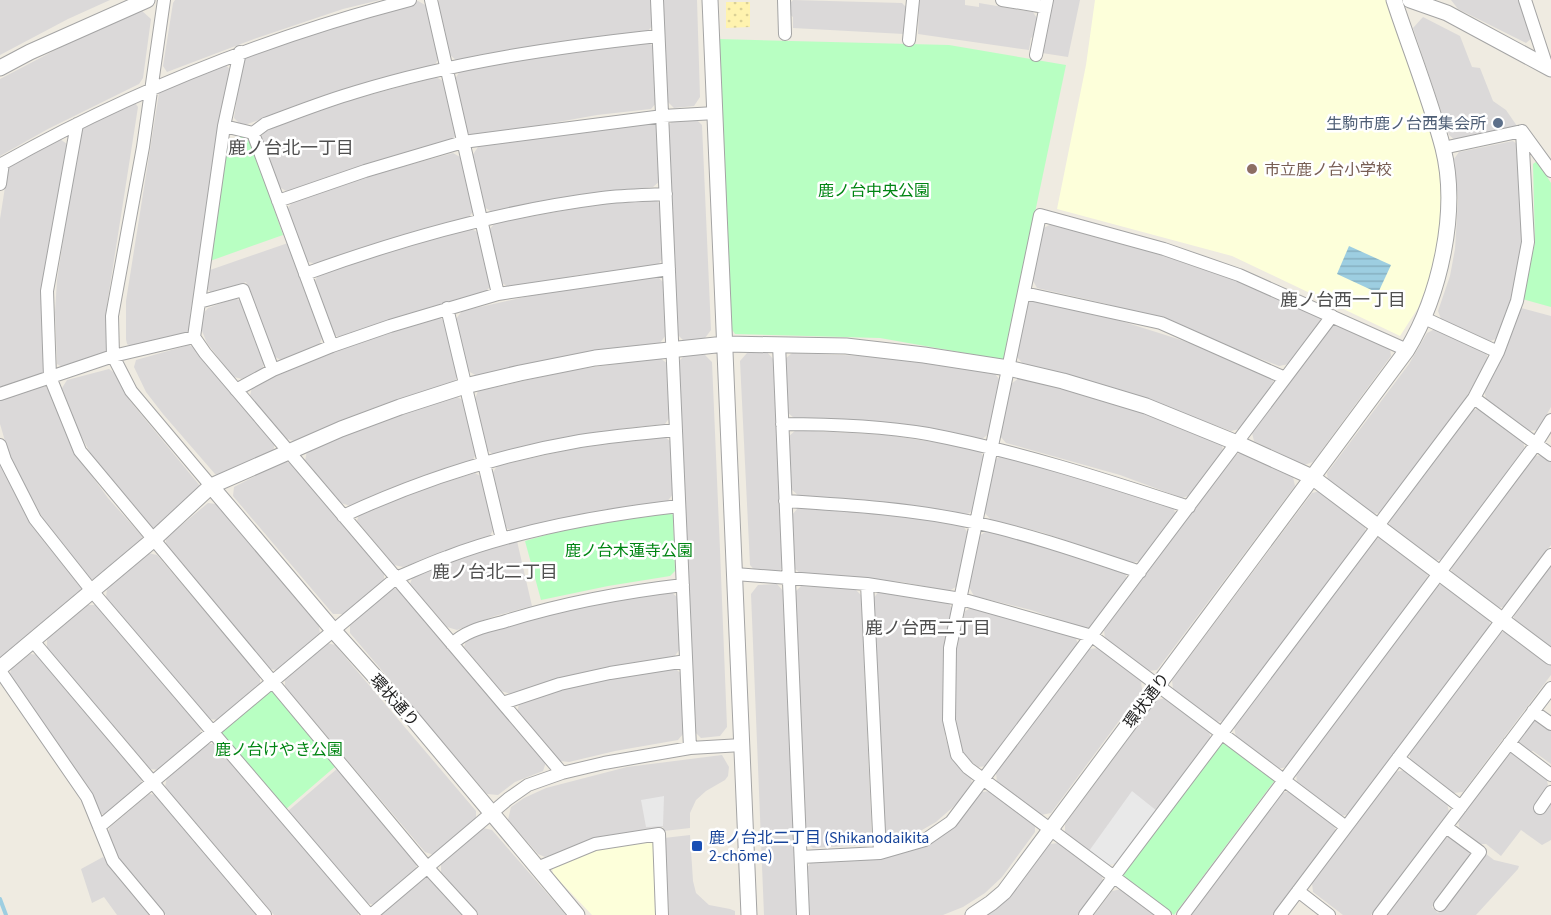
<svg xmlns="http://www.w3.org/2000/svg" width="1551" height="915" viewBox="0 0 1551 915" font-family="'Source Sans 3','Noto Sans JP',sans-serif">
<defs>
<pattern id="sand-dots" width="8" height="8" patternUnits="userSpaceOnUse" patternTransform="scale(1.5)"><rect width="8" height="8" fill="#fff3af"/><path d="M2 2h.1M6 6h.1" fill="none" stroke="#dad096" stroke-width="1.8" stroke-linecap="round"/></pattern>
<pattern id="water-rules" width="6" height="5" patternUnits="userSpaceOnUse" patternTransform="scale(1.5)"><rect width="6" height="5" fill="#9dcee1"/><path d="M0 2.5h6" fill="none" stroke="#87b0c1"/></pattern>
</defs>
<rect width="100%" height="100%" fill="#efebe1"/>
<path fill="#dbd9d9" d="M0,0H110L68,19L0,55Z
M175,0H380L343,9L254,39L167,72L163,66L173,3Z
M439,0H652L653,25L648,31L555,42L457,61L450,55L437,4Z
M663,0H697L700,97L694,106L674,108L667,101Z
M793,0L902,3L908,9L904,34L793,28V17L789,14L788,5Z
M919,0H965V5L979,7V3L1033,12L1038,20L1035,35L1031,38L1029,50L918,34Z
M1053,0H1080L1068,57L1042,53Z
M1451,0H1521L1533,37L1526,43L1458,9Z
M418,1L427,6L439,58L434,66L344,90L242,126L234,118L243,58L352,19Z
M141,10L151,19L143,78L139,84L48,129L0,156V79L63,46Z
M1423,17L1460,36L1472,67L1480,68L1493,101L1506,110L1517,126L1456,141L1449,135L1413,28Z
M648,42L655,48L657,102L651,109L597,115L474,137L467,132L455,79L460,71L519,59Z
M222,62L231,70L190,316V328L186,334L134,348L127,344L126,339V301L159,93L163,86Z
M436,77L445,82L456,135L451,142L288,192L279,187L261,138L265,129L347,101Z
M133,100L138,107L107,305L106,328L109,349L105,357L66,369L57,364L55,312L57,280L80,129Z
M675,118H695L702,125L711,330L705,338L684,341L677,334L669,125Z
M651,121L658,126L661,180L653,187L599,194L492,212L484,207L472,156L478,147L506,141Z
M57,137L67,144L50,249L47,367L41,375L0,388V219L8,168L13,161Z
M1513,141L1519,146L1523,242L1513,294L1499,338L1490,341L1441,319L1438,311L1450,276L1455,249L1458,200L1454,159L1459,152Z
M453,153L462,158L474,210L469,217L421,230L315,264L306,261L287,210L292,202L368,176Z
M654,198L661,205L663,258L657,266L579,275L510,288L502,283L489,230L495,223L583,207Z
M1051,224L1157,252L1230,277L1319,314L1321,322L1289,364L1279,366L1150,317L1107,304L1037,288L1032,279L1042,229Z
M470,228L479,233L491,286L485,292L399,317L341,338L332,334L314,283L318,275L394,250Z
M288,243L322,338L318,347L283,361L275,357L246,282L213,294L206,288L210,270Z
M657,276L664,283L666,335L660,343L582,353L477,376L468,371L456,319L462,311L551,291Z
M235,298L243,302L265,362L261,371L242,379L234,377L223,364L207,343L202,331V315L208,308Z
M1035,298L1099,314L1178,339L1221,354L1272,376L1274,384L1240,429L1231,431L1104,385L1023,364L1016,356L1027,304Z
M1521,308L1551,316V407L1538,430L1529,431L1486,399L1484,390L1507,345Z
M439,317L446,322L458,373L455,382L379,406L294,441L284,438L250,396L252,387L277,375L349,346Z
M1340,323L1390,349L1391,356L1313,462L1304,465L1254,441L1252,433L1332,326Z
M1435,329L1486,352L1488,360L1464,401L1381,513L1371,514L1328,482L1327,473L1409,364L1427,333Z
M189,345L199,350L275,443L273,452L223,477L215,474L163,414L146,392L134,367L136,360Z
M767,352L774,360L783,567L777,574H758L750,565L740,361L747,353Z
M792,353L867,356L930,363L995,374L1000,380L990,433L982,439L927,429L794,418L787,412L785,359Z
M685,355H705L712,362L720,550L727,727L720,736L701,738L695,732L678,362Z
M660,358L668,364L670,417L665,424L619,429L566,438L494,455L487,450L475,399L478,391L573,370Z
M109,369L115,373L130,401L201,487L159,529L150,528L94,460L78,430L62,388L67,380Z
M1019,378L1094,397L1142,412L1222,444L1223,452L1191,495L1182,498L1120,475L1006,443L1000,436L1011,384Z
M44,386L52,391L73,445L89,472L108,498L142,536L141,546L101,580L90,579L47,526L11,461L0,424V399Z
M456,396L464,401L476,454L471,463L405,483L350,506L341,503L305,461L307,451L366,427Z
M1480,409L1523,441L1525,450L1443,559L1433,561L1390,529L1389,520L1471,410Z
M796,430L887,435L979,449L984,458L974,510L966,515L918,506L867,500L799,496L791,489L788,437Z
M664,436L670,441L673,494L667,502L603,510L512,531L504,527L492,474L497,466L572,449Z
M1242,452L1293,477L1295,486L1157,670L1148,671L1105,639L1104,630L1235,455Z
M1003,454L1173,507L1176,515L1143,560L1132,563L1041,532L991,520L984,512L995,460Z
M1543,455L1551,461V545L1505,607L1496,608L1452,575L1451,566L1534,456Z
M0,460L25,511L46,543L82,588L80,597L7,659L0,658Z
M284,461L293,464L384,571V580L343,614H333L233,496L234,487Z
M475,473L482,477L494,529L489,537L403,567L394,565L357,521L359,514L426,488Z
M1320,491L1364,523L1366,532L1225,721L1215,722L1173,689L1172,680L1312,493Z
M208,503L216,504L319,626L320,634L277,670L269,669L166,548V538Z
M798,508L891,514L963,526L968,533L959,585L949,591L902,582L801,574L793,567L792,515Z
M987,531L1031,542L1125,572L1127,580L1093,625L1085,629L1031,610L974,596L969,587L979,536Z
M1384,537L1427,570L1428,579L1287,767L1277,769L1236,737L1234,727L1374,539Z
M517,541L532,606L495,616L457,630L447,627L410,584L413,576L474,554Z
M148,553L157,555L260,676V685L219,720L209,719L106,598L107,588Z
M1551,563V649L1515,622L1513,613Z
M777,584L784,592L797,915H764L751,594L758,585Z
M1446,584L1489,616L1490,626L1350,814L1341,816L1297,783L1296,773L1438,585Z
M801,586L854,588L861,595L872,839L867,845L813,848L806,842L795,592Z
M391,588L400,589L546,762L543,771L515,782L498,795L487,794L350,633V624Z
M670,591L677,597L680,649L674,657L560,679L511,694L501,691L464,647L467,638L532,617L577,607Z
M879,591L948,602L953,610L944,652L943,668L945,736L951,755L971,776L972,785L961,800L936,822L915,834L891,843L883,837L873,599Z
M88,605H98L201,726L200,736L160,770L150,769L47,648V639Z
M973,607L1075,636L1078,644L988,766L978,767L967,758L961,750L957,740L956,718V652L965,611Z
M1499,632H1509L1551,664V675L1463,792L1453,793L1411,762L1409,753Z
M327,643L335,645L476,811V819L434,855L425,852L285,687V677Z
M1099,648L1141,680L1142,690L1051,813L1041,815L997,782L996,773L1089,649Z
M30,654L39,655L142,777L141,786L106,815L96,812L9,678L11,669Z
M674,668L682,674L683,734L678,740L615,751L569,762L560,761L517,711L520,702L561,690L610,678Z
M1165,698L1209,731L1211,740L1118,863L1108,865L1065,832V824L1157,700Z
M1533,717L1551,726V764L1533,751L1529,752L1517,742Z
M207,744H216L358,911V915H274L165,787L167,777Z
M1508,750H1513L1546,776L1548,785L1534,805L1542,812L1551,799V840L1542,845L1521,830L1501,856L1486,844H1480L1459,827L1458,817Z
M722,755L729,767L728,776L725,780L706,791L696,800L690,813V828L664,831L663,827L646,830L583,845L545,857L538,854L508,820L511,807L524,798L546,788L627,767Z
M338,768L417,860L416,870L375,905L366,903L288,811Z
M1405,770L1447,803L1449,812L1371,915H1343L1313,892L1312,883L1394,772Z
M991,791L1035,825V832L1002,877L985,893L963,907L943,915H808L807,868L813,859L897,853L965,813L982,792Z
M1290,791L1334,825L1336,833L1274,915H1191L1282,793Z
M149,794L157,795L259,915H166L113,853L106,836L110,827Z
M483,828L492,830L566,915H478L441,872V863Z
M690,835L693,881L696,893L709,905L730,909L735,911V915H669L664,838Z
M1452,835L1473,852L1432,907L1438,913L1480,857L1485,853L1494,860L1519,866L1518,869L1476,915H1384L1443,837Z
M1059,843L1102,875L1103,884L1080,915H986L1005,901L1016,889L1049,844Z
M103,857L152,915H117L104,897L92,903L81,869Z
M423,877L433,879L464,915H382V912Z
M1122,889L1155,915H1094L1112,891Z"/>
<path fill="#fdffda" d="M1095,0H1388L1437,151L1442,187L1439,245L1432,272L1418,308L1400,336L1232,256L1057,209L1086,65Z
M644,839L653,842L655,915H592L553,874L552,867L599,849Z"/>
<path fill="url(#sand-dots)" d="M726,2H750V27L726,28Z"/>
<path fill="#b8ffc2" d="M718,39L949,45L1066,65L1004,360L880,338L735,334L731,328Z
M241,136L251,142L283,235L210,261L225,145Z
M1537,161L1551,183V307L1522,299L1535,243L1533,164Z
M667,511L673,515L675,571L670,576L608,586L541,600L525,541L577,526Z
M272,689L337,765L286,809L220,733Z
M1222,739L1275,780L1174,915L1120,874Z"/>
<path fill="#e9e9e9" d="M1132,791L1157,811L1118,863L1108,865L1089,851Z
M664,796L663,826L646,827L641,800Z"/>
<path fill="url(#water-rules)" d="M1349,246L1391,265L1378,293L1337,274Z"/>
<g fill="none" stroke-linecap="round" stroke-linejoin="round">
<path stroke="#9dcee1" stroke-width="4" d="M0,899L6,915"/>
<g stroke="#a4a4a4" stroke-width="14">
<path id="minor" d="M164,0L143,147L112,316L113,356L131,391L211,486
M431,0L498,294
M657,0L690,748
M784,0L785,34
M1002,0L1045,7
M1525,0L1547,67
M909,40L913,0
M240,52L224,126L194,337L205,353L562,773
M1036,55L1047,0
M77,124L47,291L50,377L80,451L427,867L471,915
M224,126L253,133L265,124C295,113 325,101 356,92C454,62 556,47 658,36
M253,133L332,346
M1443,148L1522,131L1551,171
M0,165C131,91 264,38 410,0
M0,184L3,163
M278,201L365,171L463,142L663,116L715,113
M305,274C401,239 500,211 602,198C623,195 645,195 666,194
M1024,293L1161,323L1285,378
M199,302L243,290L273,370
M447,308L502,539
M1424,318L1498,352
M779,344L803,915
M236,390L273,370L332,346L390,326L498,294L669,269
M0,394L113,356L194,337
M1474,398L1551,455
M782,424C830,424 881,426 928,434C1017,451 1103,479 1189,507
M0,445L5,460L35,519L92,591L369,915
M785,501C849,505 914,509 977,523C1032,535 1086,554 1140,572
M343,516C418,481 499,455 580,441C612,436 644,433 676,430
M735,574L867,584L961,599L1092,636L1346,827
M867,584L880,853
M33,641L265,915
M452,644C468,629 486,627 506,621C564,603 623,592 683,585
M0,671L87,797L113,861L158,915
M503,703L560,684L610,673L686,661
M1533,711L1551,724
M1509,743L1551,775
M1398,758L1461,807
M1540,808L1551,792
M99,827L396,578C413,571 430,563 447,557C521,529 601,515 679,506
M801,857L880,853L925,840L951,822L1332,316
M537,868L595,844L659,834L662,915
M1298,891L1329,915
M1440,905L1480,852L1446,827
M371,915L508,799L528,785L562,773L604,763L690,748L742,745
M1085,915L1474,398L1498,352L1517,301L1528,242L1522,131
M1165,915L968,768L957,755L949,720L950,648L1040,215L1164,249L1239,275L1407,350
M1183,915L1536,444L1551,420
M1280,915L1551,555
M1379,915L1551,688"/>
</g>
<g stroke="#a4a4a4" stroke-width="17">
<path id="tertiary" d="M710,0L749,915
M1410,0L1447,13L1551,69
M0,68L30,52L147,0
M211,486L333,630L413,719L577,915
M0,668L154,539L211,486L341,429L400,407L465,386L520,373L595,358L725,344L846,346L924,355L1008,368L1063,381L1146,406L1237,443L1312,477L1551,657
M973,915L991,903L1004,892L1407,350C1440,295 1459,211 1443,148C1430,98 1410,49 1394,0"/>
</g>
<use href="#minor" stroke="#fff" stroke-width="12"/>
<use href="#tertiary" stroke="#fff" stroke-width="15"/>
</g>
<circle fill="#5c6f8a" stroke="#fff" stroke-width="2" cx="1498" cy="123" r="6"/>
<circle fill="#8d6e63" stroke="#fff" stroke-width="2" cx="1252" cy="169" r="6"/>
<rect fill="#1a4fb4" stroke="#fff" stroke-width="2" x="691" y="840" width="12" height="12" rx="3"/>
<g text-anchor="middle" stroke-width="5" stroke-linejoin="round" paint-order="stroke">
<g font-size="16" fill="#4e5e75" stroke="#fff" text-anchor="end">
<text x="1486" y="129">生駒市鹿ノ台西集会所</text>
</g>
<g font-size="16" fill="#785e54" stroke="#fff" text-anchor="start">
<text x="1264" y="175">市立鹿ノ台小学校</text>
</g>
<g font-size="16" fill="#018513" stroke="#fff">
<text x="874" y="196">鹿ノ台中央公園</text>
<text x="629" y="556">鹿ノ台木蓮寺公園</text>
<text x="279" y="755">鹿ノ台けやき公園</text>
</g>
<g font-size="16" fill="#1d1d1d" stroke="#fff">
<text transform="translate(395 700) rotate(48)" y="6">環状通り</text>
<text transform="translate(1146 700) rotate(-53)" y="6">環状通り</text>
</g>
<g font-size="16" fill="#164399" stroke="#fff" text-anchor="start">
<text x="709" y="843">鹿ノ台北二丁目 (Shikanodaikita<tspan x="709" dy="18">2-chōme)</tspan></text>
</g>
<g font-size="18" fill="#505050" stroke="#fff">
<text x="291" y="154">鹿ノ台北一丁目</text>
<text x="1343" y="306">鹿ノ台西一丁目</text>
<text x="495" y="578">鹿ノ台北二丁目</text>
<text x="928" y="634">鹿ノ台西二丁目</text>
</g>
</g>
</svg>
